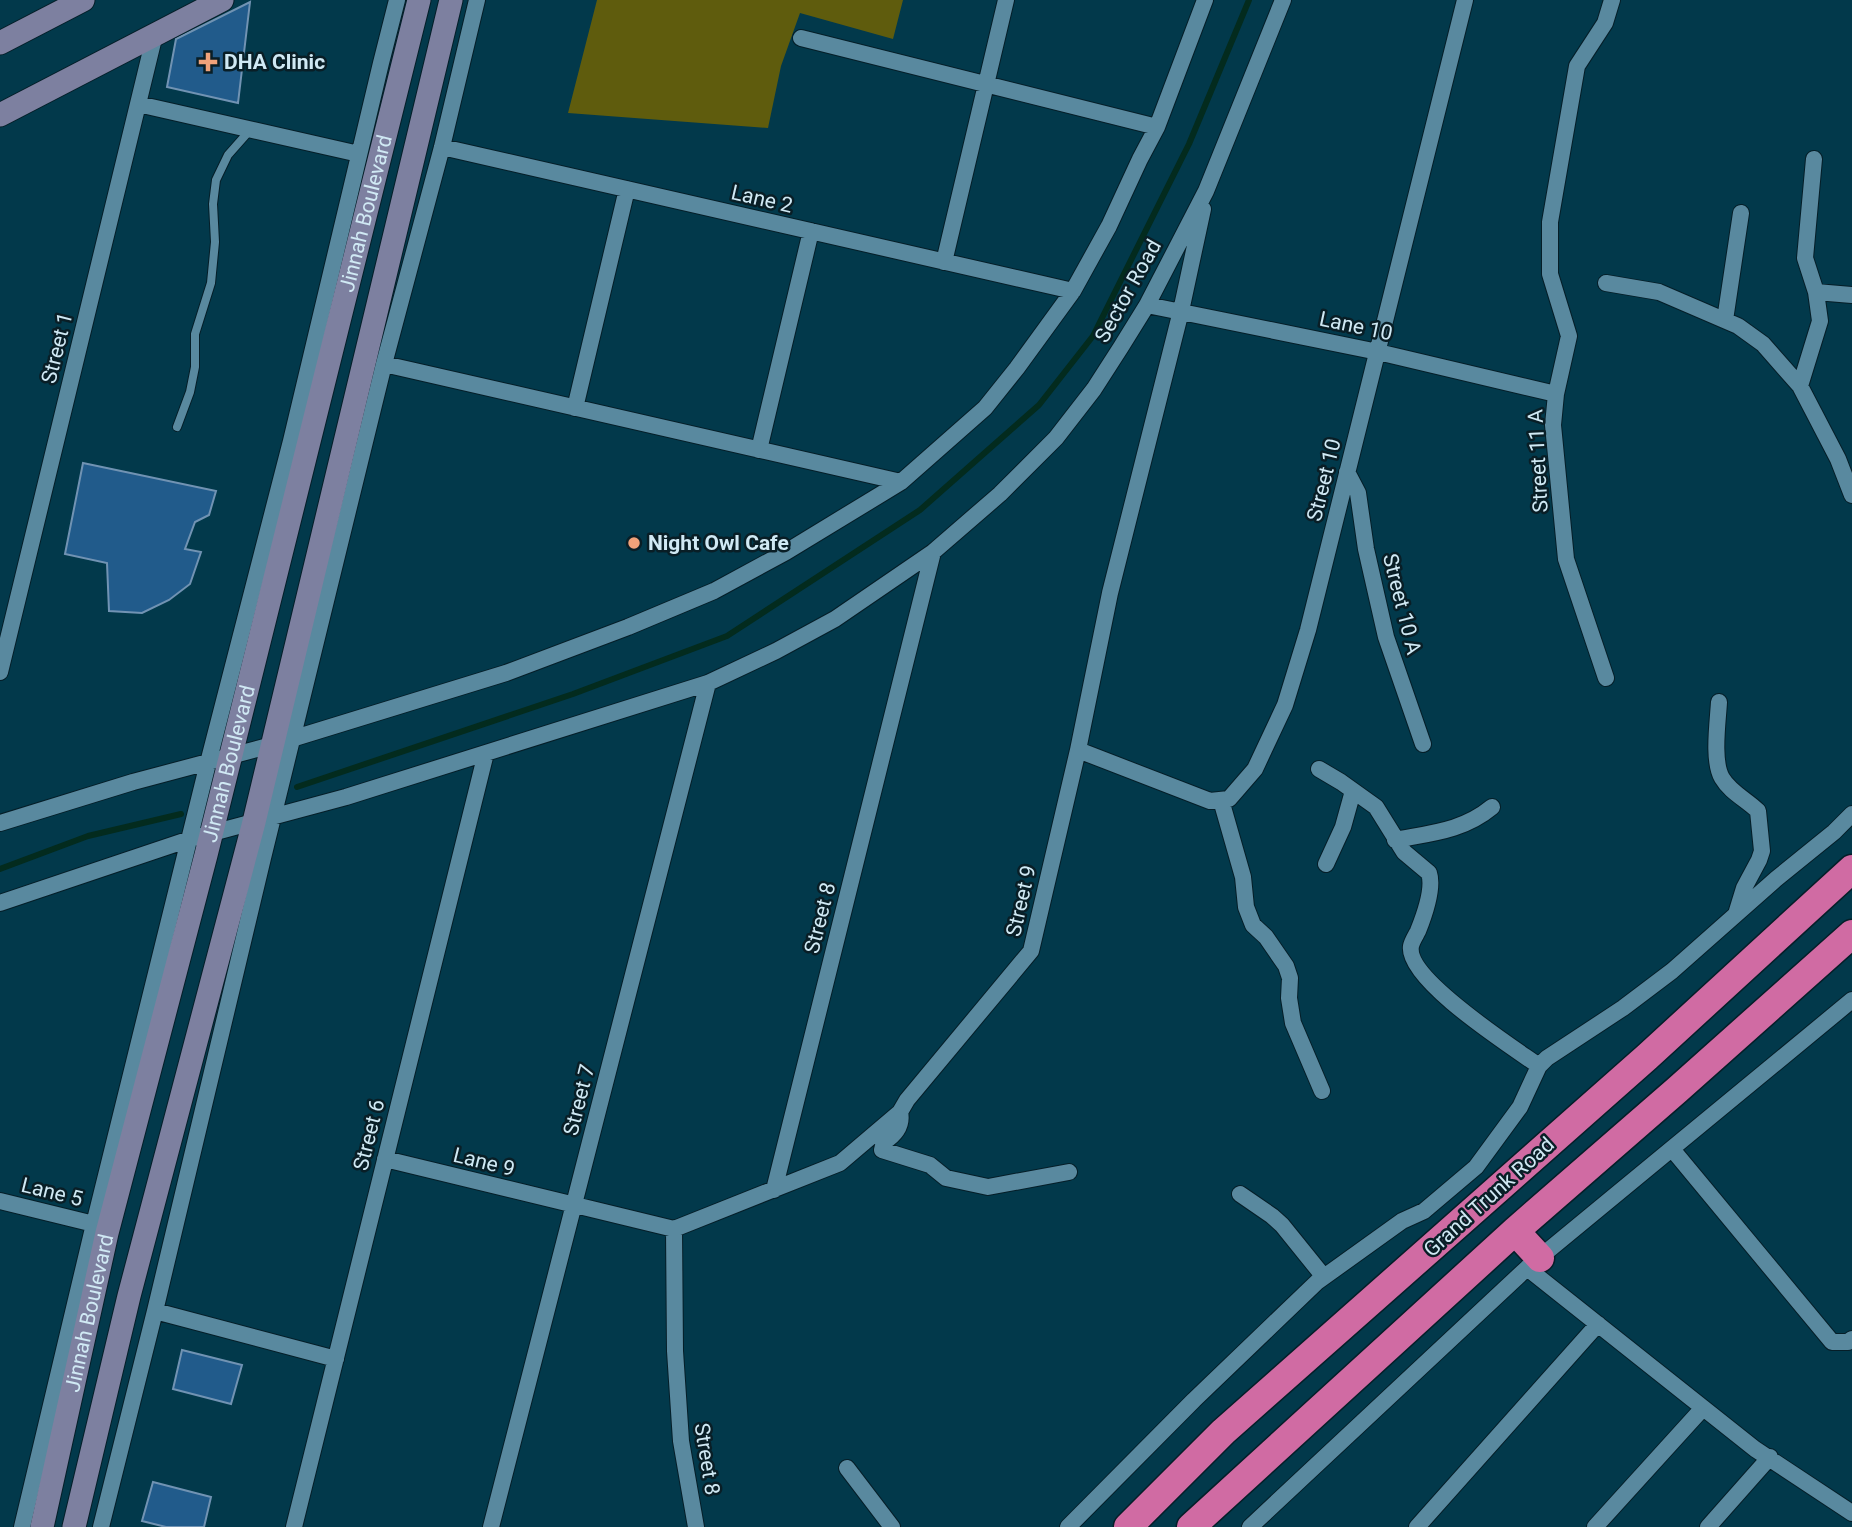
<svg xmlns="http://www.w3.org/2000/svg" width="1852" height="1527" viewBox="0 0 1852 1527" font-family="Roboto,sans-serif">
<rect width="100%" height="100%" fill="#02394b"/>
<path fill="#5f5c0d" d="M597,0H903L893,39L800,13L781,66L768,128L568,113Z"/>
<g fill="none" stroke-linecap="round" stroke-linejoin="round">
<path stroke="#032b1e" stroke-width="6" d="M297,787L573,694L727,636L920,510L1039,405L1093,336L1189,144L1249,0
M0,869L88,836L181,814"/>
</g>
<path fill="#215b8b" stroke="#7193b3" stroke-width="2" d="M250,2L238,103L167,87L176,39Z
M83,463L216,491L209,515L195,522L185,549L201,552L190,584L169,600L142,613L109,611L107,563L65,554Z
M182,1350L242,1365L231,1404L173,1389Z
M153,1482L211,1497L204,1527H166L142,1521Z"/>
<g fill="none" stroke-linecap="round" stroke-linejoin="round">
<g stroke="#051e28" stroke-width="10">
<path id="lane" d="M177,427L190,392L195,367V334L211,283L215,242L213,204L216,180L228,155L251,129"/>
</g>
<g stroke="#051e28" stroke-width="18">
<path id="street" d="M801,38L1157,127
M138,104L359,154
M442,147L1073,291
M944,262L1006,0
M1606,283L1659,292L1738,326L1763,344L1800,386L1838,459L1852,495
M1816,292L1852,295
M1147,305L1378,352L1556,394
M1725,320L1741,213
M384,364L901,482
M1800,386L1820,321L1816,292L1805,258L1814,159
M575,408L627,189
M759,450L811,231
M1347,472L1358,493L1366,549L1386,637L1423,744
M0,672L155,34
M1606,678L1566,559L1553,425L1556,394L1569,336L1550,274V222L1577,66L1605,23L1612,0
M1719,702C1718,721 1712,761 1722,778C1730,792 1747,800 1758,811L1762,851L1759,860L1744,888L1736,914
M1078,750L1210,801L1229,799L1255,769L1285,705L1308,630L1465,0
M1319,769L1341,782L1376,807L1404,852L1429,873C1434,888 1424,916 1418,931C1416,935 1412,941 1411,946C1405,979 1514,1048 1539,1066
M1221,800L1243,877L1246,907L1253,925L1266,937L1286,966L1290,978L1289,998L1293,1023L1322,1091
M0,823L133,782L272,745L506,673L628,627L714,591L786,552L901,482L985,408L1017,368L1073,291L1109,226L1140,159L1157,127L1205,0
M1395,840C1431,833 1463,831 1492,807
M1326,864L1343,827L1353,791
M0,903L190,839L346,797L708,683L776,651L835,619L933,552L1000,494L1056,438L1094,389L1121,347L1147,305L1206,191L1283,0
M900,1112C903,1126 895,1135 884,1142L882,1150L930,1165L946,1178L988,1187L1069,1172
M1672,1149L1832,1342H1848L1852,1339
M385,1159L674,1229L675,1351L681,1441L696,1527
M774,1190L933,552
M1240,1194L1272,1216L1282,1225L1324,1277
M0,1201L94,1224
M674,1229L840,1163L900,1112L907,1100L1031,951L1078,750L1110,593L1181,311L1203,209
M1527,1268L1755,1449L1852,1513
M155,1311L336,1359
M847,1468L892,1527
M22,1527L94,1224L208,763L291,441L381,63L397,0
M101,1527L155,1311L263,858L384,364L442,147L477,0
M294,1527L486,753
M491,1527L708,683
M1068,1527L1194,1400L1317,1282L1402,1221L1424,1211L1476,1167L1520,1107L1539,1066L1547,1058L1623,1008L1672,971L1776,879L1834,832L1852,814
M1250,1527L1527,1268L1852,1000
M1417,1527L1598,1324
M1595,1527L1703,1408
M1708,1527L1770,1457"/>
</g>
<g stroke="#051e28" stroke-width="25">
<g id="secondary">
<path d="M0,43L83,0"/>
<path d="M0,115L222,0"/>
<path id="s1" d="M42,1527L107,1233L206,855L419,0"/>
<path d="M74,1527L129,1296L254,822L451,0"/>
</g>
</g>
<g stroke="#051e28" stroke-width="31">
<path id="highway" d="M1515,1231L1540,1258
M1128,1527L1223,1432L1647,1057L1852,869
M1191,1527L1515,1231L1677,1090L1852,934"/>
</g>
<use href="#lane" stroke="#59899f" stroke-width="8"/>
<use href="#street" stroke="#59899f" stroke-width="16"/>
<use href="#secondary" stroke="#7d80a0" stroke-width="23"/>
<use href="#highway" stroke="#d06ba3" stroke-width="28"/>
</g>
<g fill="#f0a27a" stroke="#091e26" stroke-width="2.5">
<path d="M204.5 51.5h7v7h7v7h-7v7h-7v-7h-7v-7h7z"/>
<circle cx="634" cy="543" r="7"/>
</g>
<g text-anchor="middle" stroke-width="5" stroke-linejoin="round" paint-order="stroke">
<g font-size="21" font-weight="bold" fill="#d0e9f4" stroke="#091e26" text-anchor="start">
<text x="224" y="69">DHA Clinic</text>
<text x="648" y="550">Night Owl Cafe</text>
</g>
<g font-size="21" fill="#d0e9f4" stroke="#091e26">
<text transform="translate(762 199) rotate(13)" y="7">Lane 2</text>
<text dy="7" stroke="none"><textPath href="#s1" startOffset="1353">Jinnah Boulevard</textPath></text>
<text transform="translate(1128 291) rotate(-61)" y="7">Sector Road</text>
<text transform="translate(1356 326) rotate(12)" y="7">Lane 10</text>
<text transform="translate(57 348) rotate(-76)" y="7">Street 1</text>
<text transform="translate(1538 461) rotate(-93)" y="7">Street 11 A</text>
<text transform="translate(1324 480) rotate(-76)" y="7">Street 10</text>
<text transform="translate(1402 604) rotate(76)" y="7">Street 10 A</text>
<text dy="7" stroke="none"><textPath href="#s1" startOffset="786">Jinnah Boulevard</textPath></text>
<text transform="translate(1021 901) rotate(-77)" y="7">Street 9</text>
<text transform="translate(820 918) rotate(-76)" y="7">Street 8</text>
<text transform="translate(579 1100) rotate(-76)" y="7">Street 7</text>
<text transform="translate(369 1135) rotate(-76)" y="7">Street 6</text>
<text transform="translate(484 1162) rotate(14)" y="7">Lane 9</text>
<text transform="translate(52 1192) rotate(14)" y="7">Lane 5</text>
<text transform="translate(1489 1197) rotate(-42)" y="7">Grand Trunk Road</text>
<text dy="7" stroke="none"><textPath href="#s1" startOffset="219">Jinnah Boulevard</textPath></text>
<text transform="translate(707 1459) rotate(81)" y="7">Street 8</text>
</g>
</g>
</svg>
